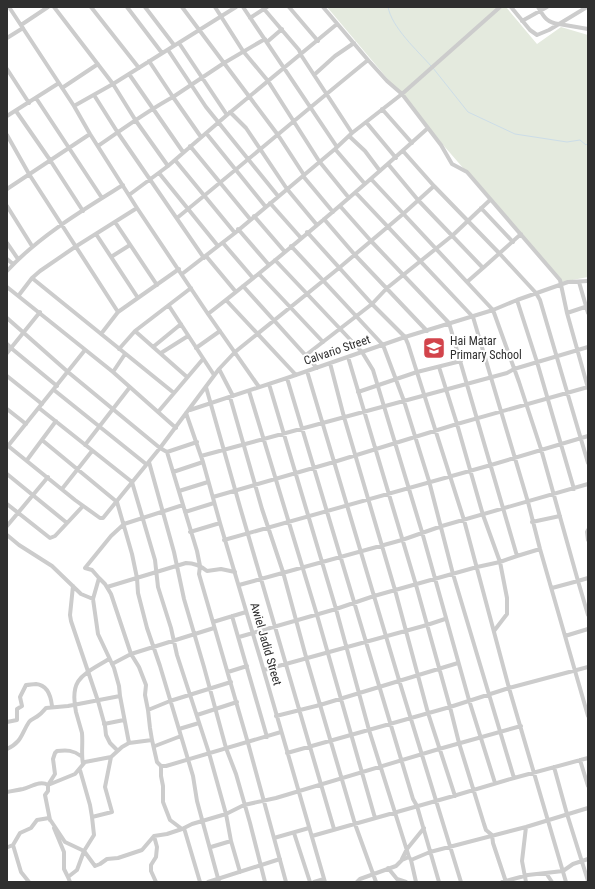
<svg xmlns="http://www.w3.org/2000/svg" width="595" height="889" viewBox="0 0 595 889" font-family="'Roboto Condensed',sans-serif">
<rect width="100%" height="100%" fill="#fff"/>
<path fill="#e4eade" d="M327,7H506L537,44L561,27L588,35V277L562,282L444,146Z"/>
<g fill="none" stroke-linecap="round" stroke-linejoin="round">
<path stroke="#ccdde8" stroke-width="1" d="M388,7C392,28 417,50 431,66
M433,68L468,112L515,134L567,142L580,140L586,145L588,143"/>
<path stroke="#ccc" stroke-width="4" d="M9,7L74,106L90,134L137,208L208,314L259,387
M54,7L113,84L136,121L168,166
M91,7L139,68
M127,7L162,53
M145,7L174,45
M182,7L278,135L304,175
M215,7L243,51L268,81L319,161L349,198
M243,7L337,147
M289,7L318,41
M323,7L368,60L387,81L402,94L441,145L452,164L467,172L560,280L567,313L588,388
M511,7L530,30L537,35L549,30L559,24L588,29
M538,7C544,17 547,23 559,24L587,7
M264,9L299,50L301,55L352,133
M250,18L267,7
M522,21L547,7
M21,25L48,7
M7,38L23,28
M267,42L282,29
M179,43L227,115
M168,50L206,107L278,196
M7,69L29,103
M129,74L183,152
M314,75L335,56L354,43
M62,88L98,64
M94,95L118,133L204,258
M36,98L102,198
M74,106L113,84L236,7
M382,109L412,143
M16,111L50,160L83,211
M230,112L246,128L287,189L317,225
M7,116L59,83
M366,122L396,158
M206,133L265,206
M7,135L29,174L118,312
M349,136L365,151L380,171
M201,137L173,97L224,63L265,39
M98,146C123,129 147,111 173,97L149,61
M190,146L250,219
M335,149L365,184
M403,151L434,186
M175,160L235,233
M388,164L418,200L483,268L521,234
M159,173L218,246
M303,176L333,212
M371,179L493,310L519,382L541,449L578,581L588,578
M7,189L90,134
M356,193L473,317L528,502L540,549L588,716
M129,195L168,166L227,115L337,24
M270,203L301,238
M7,206L32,246
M340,206L371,241L449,323L517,556
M481,208L513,242
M254,216L285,252
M177,218C241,166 304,112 368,60
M324,219L355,255L427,331
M115,222L157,285
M238,229L269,265
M307,232L372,304L405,337L408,344L464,520L509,688L566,882
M96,234L138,298
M7,243L18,259
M223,243L253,278
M291,246L383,345L404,401L429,481L453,574L514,778
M206,256L236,292
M111,257L130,245
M7,259L13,264
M275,260L362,352L373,370L422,532L469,700L495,783
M7,271C39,236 83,210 123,185
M182,274L235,233L335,149L352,133L402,94L500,7
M259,274L323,342
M32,278L174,393
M467,282L483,268
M579,282L588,313
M243,286L317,368
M7,287L113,372L176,428
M19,295L32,278L40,271L75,247L137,208
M226,300L296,375
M517,300L537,362L574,489
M169,306L214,375
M40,312L11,348L57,386
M567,313L588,306
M208,314C284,255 357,192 428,128
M7,318L68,372L160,448L167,452L197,551L200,566L199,574L248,743L286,882
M135,331L187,377
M101,334L118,312L179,269
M7,344L11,348L7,353
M153,347L181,324
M196,348L220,331
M119,349L135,331L191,288
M161,353L188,336
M306,355L372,304L387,288L453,235L490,200
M348,357L416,585L450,707L459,743L484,824L486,830L492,835L493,843L506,882
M330,363L344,417L395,590L428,713L455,796
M439,367L457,424L483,515L500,562L507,598V614L494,631
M219,369L233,396
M307,371L399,680L461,882
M113,372L125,354
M7,376L42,404
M287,378L413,799L417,806L439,882
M269,384L336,609L369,730L409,857L411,860L416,882
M206,387L240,507L334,829
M54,390L146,464
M249,391L317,615L375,818
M358,392L417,372L461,361
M230,397L262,509L283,572L306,657L355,824L376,882
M39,408L132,482L155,560L158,587L171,628L177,655L209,753L226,814L231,841L240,872
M7,409L26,424
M190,410L287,378L405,337L493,310L517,300L568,282L588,281
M158,412L203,359
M186,413L203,462L220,523L261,661L325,882
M42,440L117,502L132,554L137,578L138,593L147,628L160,666L193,776L197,801L219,882
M7,445L75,500L100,518H103L160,448L219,369L235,352L339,268L403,214L434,186L500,254L536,293L540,300L588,463
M85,445L130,387
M8,446L85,350
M167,452L197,442
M201,456L507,373L514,369L588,347
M27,460L56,421
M149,462L174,552L184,599L204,667L226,748L236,774L250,823L265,882
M173,472L203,462
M7,474L67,523
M62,489L92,451
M179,491L208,482
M213,497L334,462L457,424L588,387
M7,504L50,538L55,536L83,506
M185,512L214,503
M532,522L560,516
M7,526L48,477
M588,530L587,532L588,540
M190,532L220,523
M7,535L19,545L52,566L81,594L93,599
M224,540L491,465L588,436
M99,578L105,584L111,594L131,654L139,667L146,685L145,695L148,710L150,728L152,740
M239,585L402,540L442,526L588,484
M73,586L70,615L71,621L98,701L105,726L106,735L110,743L117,750
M107,587L186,563C193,563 201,566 207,571L221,569L235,572
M552,588L578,581L588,615
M232,616L267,737
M213,622L246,612
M565,636L588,629
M239,637L336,609L374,596L477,567L500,562L517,556L540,549
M112,664L131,654L214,628
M264,670L427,625L445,619
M228,672L247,666
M120,696L129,743
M148,710L170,701L231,682
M197,715L237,702
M276,716L320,705L458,663
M7,722L17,720V709L22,706L20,697L26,685C29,685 33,684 36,684C48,685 51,697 52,706
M104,724L124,720
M179,729L199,723
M155,746L181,736
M7,749C22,742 21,734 29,722C31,719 36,718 39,715C42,713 44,710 46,708L68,706L120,696L119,686L114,668L98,634L93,599L99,578L92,570L85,568L111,536L124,524L183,505
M287,753L450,707L509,688L588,667
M580,760L588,786
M83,764C81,754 83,744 82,733C80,726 78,719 76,712C69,678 83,675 109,659
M161,766V776L163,786V802L170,820L182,829
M554,767L567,814L588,881
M80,770L90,805L92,817
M7,792C12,791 18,790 23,789C31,787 40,780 48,785L75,774L85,762L111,757L122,747L129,743L152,740L157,762L161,766H166L281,732
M49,818L65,842L84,851L95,866L100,864L107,859L118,858L142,850L154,836L167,834L182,829L192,824L226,814L244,805L276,798L439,749L521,726
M50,820L45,795L48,791V785L55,774L53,759L55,753L57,751C67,750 73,750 81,756
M54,828L64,852V869L68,877
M184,828L200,882
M294,833L310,882
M154,836L157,847L156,857L151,865V871L156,882
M312,836L450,797L514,778L588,758
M274,838L309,828
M13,845L21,872L29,882
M8,847L13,845L20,833L31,828L37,820L49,818
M211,847L231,841
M402,859L407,849L424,828
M411,860L430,852L526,827L588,808
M388,868L397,879L406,882
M546,873L552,882
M70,882L68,877L77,870L84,851L94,835L92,817L112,812L105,787L111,757
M208,882L280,859
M314,882L324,879
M357,882L360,879L396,866L402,860L409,857
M502,882L528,875L563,871L573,864L588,859
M526,882L522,861L526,827"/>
</g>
<defs>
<g id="school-square" transform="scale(1.15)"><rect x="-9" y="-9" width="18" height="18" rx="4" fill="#d2444b" stroke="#fff"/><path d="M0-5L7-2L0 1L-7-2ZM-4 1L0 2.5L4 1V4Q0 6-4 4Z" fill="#fff"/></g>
</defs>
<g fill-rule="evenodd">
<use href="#school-square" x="434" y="348"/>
</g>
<g text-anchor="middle" stroke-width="4" stroke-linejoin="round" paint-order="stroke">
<g font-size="12" fill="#2f2f2f" stroke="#fff" text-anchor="start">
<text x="450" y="345">Hai Matar<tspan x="450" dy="14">Primary School</tspan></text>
</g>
<g font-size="12" fill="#2f2f2f" stroke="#fff">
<text transform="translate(337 350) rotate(-19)" y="4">Calvario Street</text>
<text transform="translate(266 644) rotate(74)" y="4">Awiel Jadid Street</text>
</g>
</g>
<rect width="595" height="889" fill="none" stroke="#2f2f2f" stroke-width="16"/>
</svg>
